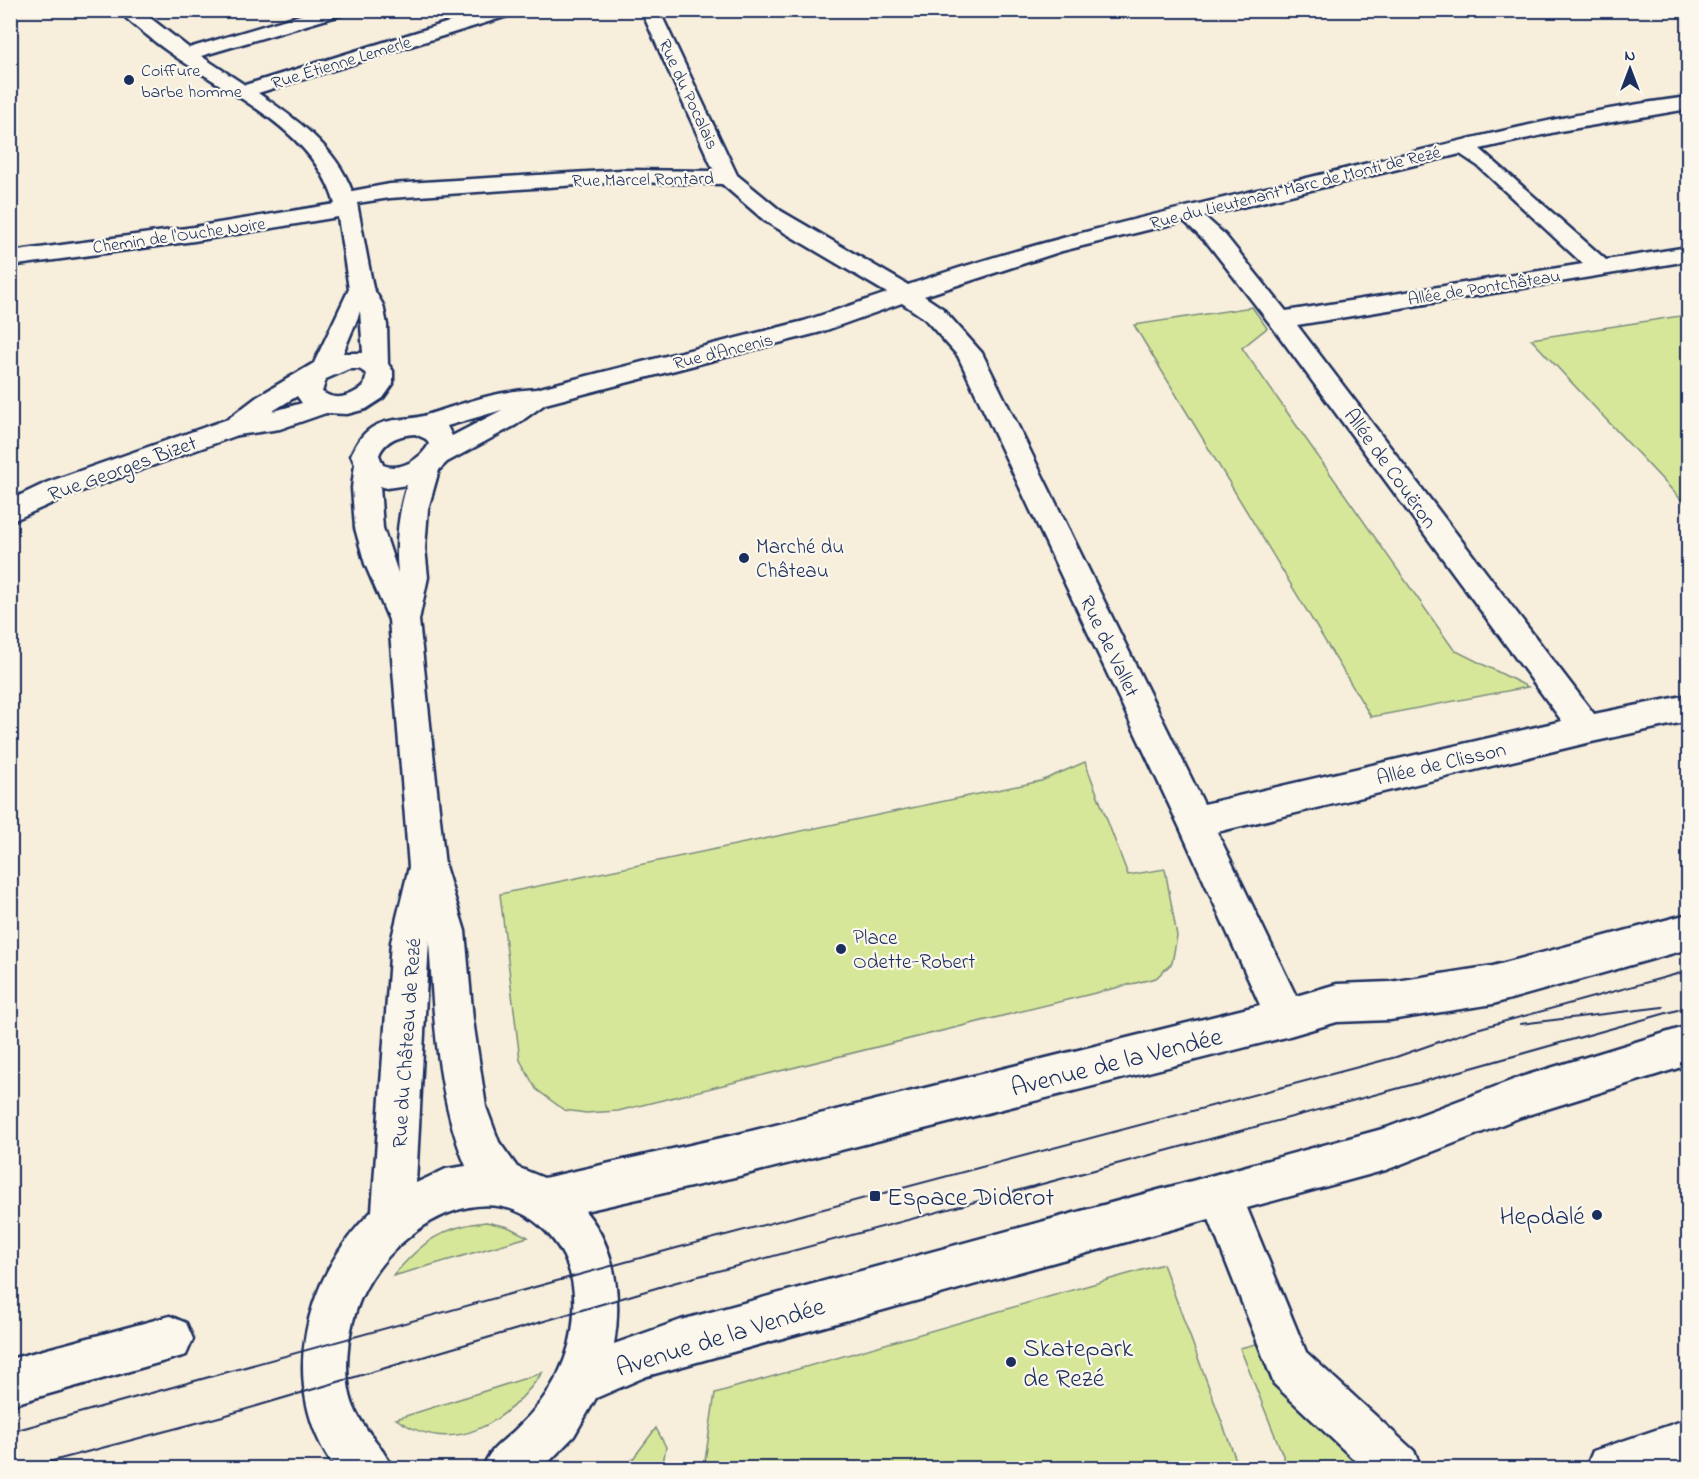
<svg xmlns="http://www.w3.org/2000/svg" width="1699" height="1479" viewBox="0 0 1699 1479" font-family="'Indie Flower',sans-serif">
<rect width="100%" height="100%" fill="#f7eedc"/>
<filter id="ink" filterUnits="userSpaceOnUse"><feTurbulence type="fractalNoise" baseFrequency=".0167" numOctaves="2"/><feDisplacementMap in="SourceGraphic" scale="12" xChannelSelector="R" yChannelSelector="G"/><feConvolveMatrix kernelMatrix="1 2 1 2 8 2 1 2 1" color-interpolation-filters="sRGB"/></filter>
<g filter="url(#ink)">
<path fill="#d7e79a" stroke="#798b7c" stroke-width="1.5" d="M1252,307L1267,328L1242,348L1454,650L1528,687L1371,717L1134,325Z
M1680,316L1688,324V507L1531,339Z
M1085,762L1128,875L1165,869L1177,936L1172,963L1156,978L618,1111L586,1113L564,1110L536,1089L520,1060L500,894L1041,781Z
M486,1222L508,1227L528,1237L393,1276C421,1243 442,1226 486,1222Z
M1163,1264L1239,1468H704L715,1393Z
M1260,1343L1274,1376L1360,1468H1288L1240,1348Z
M542,1373C506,1423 454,1458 396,1419Z
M656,1428L666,1447L662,1468H626Z"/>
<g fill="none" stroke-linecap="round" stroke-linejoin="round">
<g stroke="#1b2f5e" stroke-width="5">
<path id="minor" d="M119,10H140L189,48L317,10H347L344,14L201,56L245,85L488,10H517L514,14L258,93C296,119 336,147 352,191L390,184L621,170L714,171L641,10H659L737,175L781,211L908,285C1040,239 1175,210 1311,177C1436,147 1561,113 1688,97V109L1560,131L1480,149L1606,260L1688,247V261L1297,325L1594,714L1688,695V721L1587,743L1217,832L1296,996L1337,984L1390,982L1493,966L1688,914V949L1493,1004L1390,1020L1337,1022L1286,1037L739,1176L585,1211C616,1247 622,1299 614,1344L681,1320L1386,1128L1521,1077L1688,1026V1065L1521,1117L1386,1170L1247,1208L1306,1352L1414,1451L1421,1468H1363L1274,1384L1209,1219L647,1376L596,1398L574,1436L543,1468H483C489,1449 503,1442 517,1428C550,1397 572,1359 574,1313C576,1285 569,1258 551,1237C490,1164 390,1230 360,1300C349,1327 344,1361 349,1390C355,1425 379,1438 392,1468H335C277,1387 303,1278 372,1211L391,942L409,867L389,620L365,564L355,528L352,488L355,464L351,455C356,445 361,435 370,429C387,417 406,421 423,416C462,404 495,391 536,389L804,321L887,293L765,221L722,184L621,182L390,198L357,203L373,288L383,305L387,325L388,364L393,371V384L383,398L366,409L347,414L326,413L280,429L238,435L68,496L10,522V500L48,482L228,419L257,397L314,363L349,289L338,217L194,241L10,266V252L194,227L335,204C311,122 216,90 154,41C143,31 128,22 119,10ZM1460,154L1478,166L1583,264L1286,311L1225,235L1204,216ZM1184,221L1209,245L1271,325L1562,721L1204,804L982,353L942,308L924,296L1062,251ZM902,303L924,318L958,356L1179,826L1260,1005L739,1134L544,1178L517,1167L499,1142L486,1107L473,1020L465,931L445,866L419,620L428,577L425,548L428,509L439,470L447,462L516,425L545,404L821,332ZM360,311L363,353H343L358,317ZM349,369H359L367,374L364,386C351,396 337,402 322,392L326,379ZM297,396L302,403L271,412ZM502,410L452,436L447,426ZM415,434L426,439L429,444C421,459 400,472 383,465L379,455C385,440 399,435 415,434ZM407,485C398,515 395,543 398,573L383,528L380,486L387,488ZM429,940C434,1016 436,1094 466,1166L446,1169L416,1183Z
M170,1316L186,1323L193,1339L186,1355L10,1405V1359Z
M1688,1419V1467L1586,1468L1593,1451Z"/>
</g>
<use href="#minor" fill="#fbf7ec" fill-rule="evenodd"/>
<path stroke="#1b2f5e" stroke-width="2" d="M1520,1024L1663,1007
M10,1432L669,1250L1396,1057L1473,1030L1688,971
M26,1468L223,1416L673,1283L1411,1085L1688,1007"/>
</g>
</g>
<g fill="#1b2f5e" stroke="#fbf7ec" stroke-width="2">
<circle cx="129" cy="80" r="6"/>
<circle cx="744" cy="558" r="6"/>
<circle cx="841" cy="949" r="6"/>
<rect x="869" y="1190" width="12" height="12" rx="3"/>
<circle cx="1597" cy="1215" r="6"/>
<circle cx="1011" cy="1362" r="6"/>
</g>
<g text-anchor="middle" stroke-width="4.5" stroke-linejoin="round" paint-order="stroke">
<g font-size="18" fill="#1b2f5e" stroke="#fbf7ec">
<text transform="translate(341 62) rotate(-17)" y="6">Rue Étienne Lemerle</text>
<text transform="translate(689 94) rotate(65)" y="6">Rue du Pocalais</text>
<text transform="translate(643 179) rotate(-1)" y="6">Rue Marcel Rontard</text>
<text transform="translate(1295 187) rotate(-14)" y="6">Rue du Lieutenant Marc de Monti de Rezé</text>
<text transform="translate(179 235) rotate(-8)" y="6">Chemin de l'Ouche Noire</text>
<text transform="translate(1484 287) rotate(-9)" y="6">Allée de Pontchâteau</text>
<text transform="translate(723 351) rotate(-14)" y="6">Rue d'Ancenis</text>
</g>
<g font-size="18" fill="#1b2f5e" stroke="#fbf7ec" text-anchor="start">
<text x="141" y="76">Coiffure<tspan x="141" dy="21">barbe homme</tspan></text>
</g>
<g font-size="21" fill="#1b2f5e" stroke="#fbf7ec">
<text transform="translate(122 468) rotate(-20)" y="7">Rue Georges Bizet</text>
<text transform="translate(1391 468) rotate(54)" y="7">Allée de Couëron</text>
<text transform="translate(1110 646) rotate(64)" y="7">Rue de Vallet</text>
<text transform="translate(1441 763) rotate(-13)" y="7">Allée de Clisson</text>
<text transform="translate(406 1043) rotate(-86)" y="7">Rue du Château de Rezé</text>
</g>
<g font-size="21" fill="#1b2f5e" stroke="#fbf7ec" text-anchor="start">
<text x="756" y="553">Marché du<tspan x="756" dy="24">Château</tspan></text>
<text x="853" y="944">Place<tspan x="853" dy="24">Odette-Robert</tspan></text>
</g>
<g font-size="26" fill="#1b2f5e" stroke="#fbf7ec">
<text transform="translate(1116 1061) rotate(-14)" y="9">Avenue de la Vendée</text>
<text transform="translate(720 1336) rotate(-17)" y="9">Avenue de la Vendée</text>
</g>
<g font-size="26" fill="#1b2f5e" stroke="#fbf7ec" text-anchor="start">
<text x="887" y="1205">Espace Diderot</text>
<text x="1585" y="1224" text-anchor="end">Hepdalé</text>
<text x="1023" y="1356">Skatepark<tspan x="1023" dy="30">de Rezé</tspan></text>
</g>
</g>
<rect width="1699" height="1479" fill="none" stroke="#fbf7ec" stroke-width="36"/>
<rect x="18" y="18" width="1663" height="1443" fill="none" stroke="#1b2f5e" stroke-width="2" filter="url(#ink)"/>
<g transform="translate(1630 69)" stroke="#fbf7ec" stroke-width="4.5" paint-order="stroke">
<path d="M0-4.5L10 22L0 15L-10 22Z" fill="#1b2f5e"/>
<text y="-9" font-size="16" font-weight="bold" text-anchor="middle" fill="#1b2f5e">N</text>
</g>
</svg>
